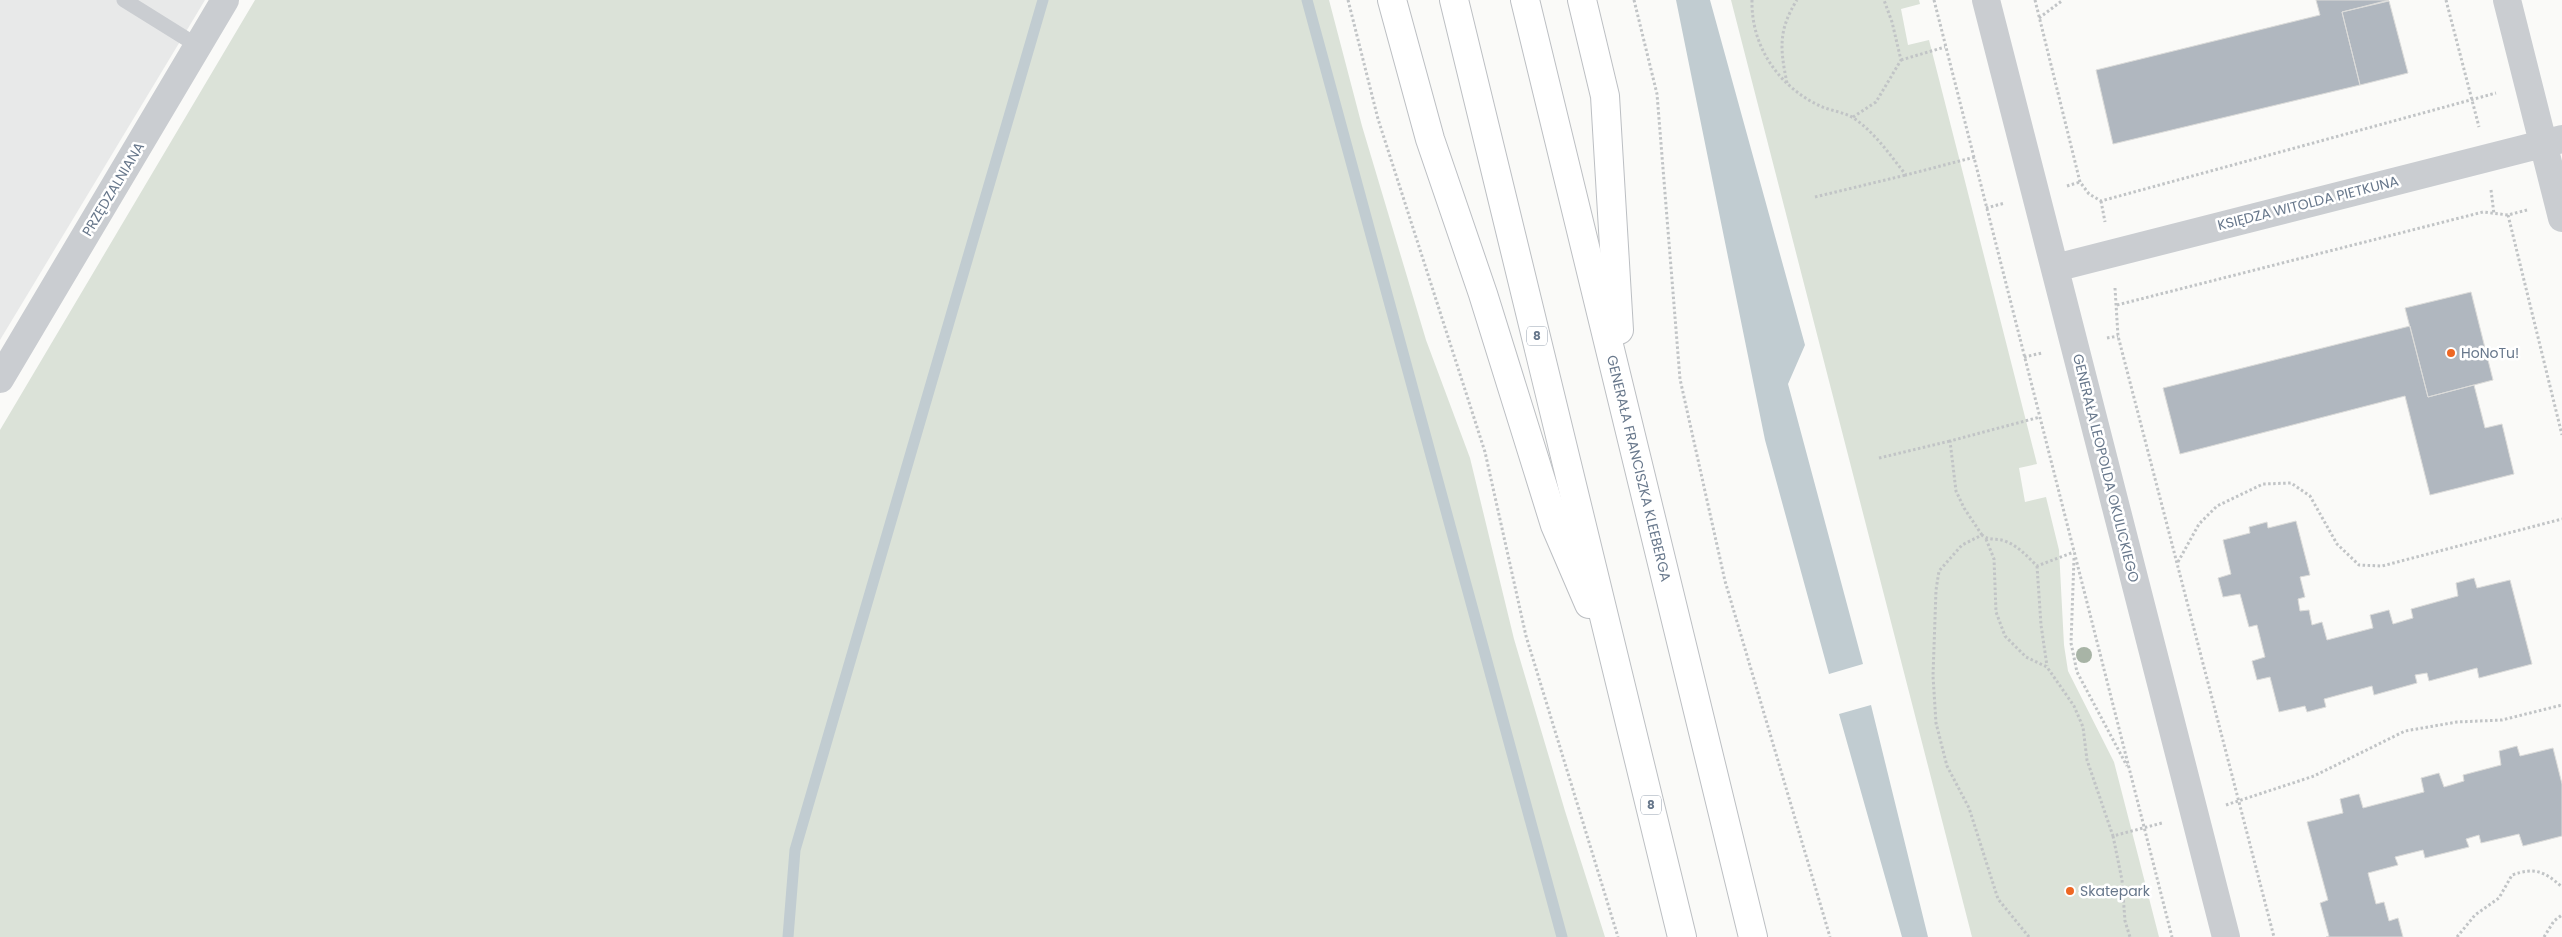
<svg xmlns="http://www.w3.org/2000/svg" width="2562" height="937" viewBox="0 0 2562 937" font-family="Poppins,sans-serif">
<rect width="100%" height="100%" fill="#fafaf8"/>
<path fill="#e8e9e9" d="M0,0H205L0,340Z"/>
<path fill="#dbe2d8" d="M255,0H1329L1362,126L1426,340L1470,458L1514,639L1565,811L1605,937H0V430Z
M1731,0H1919L1920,4L1901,9L1908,45L1929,40L2037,464L2019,468L2025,502L2046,497L2059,550L2064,645L2068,671L2114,762L2159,937H1972Z"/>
<path fill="#c1ccd1" d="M1676,0H1710L1805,345L1788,384L1863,664L1829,674L1765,440Z
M1871,705L1928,937H1902L1839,714Z"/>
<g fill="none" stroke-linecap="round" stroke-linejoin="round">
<path stroke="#c1ccd1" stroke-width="11" d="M1307,0L1562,937
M788,937L795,850L1043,0"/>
</g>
<path fill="#b0b7bf" stroke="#dcdcda" d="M2316,0H2389L2342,12L2360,85L2113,144L2096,70L2320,15Z
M2389,1L2408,73L2360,85L2342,12Z
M2471,292L2493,380L2428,397L2405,308Z
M2410,326L2428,397L2474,385L2485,428L2502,424L2514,474L2430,495L2405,396L2180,454L2163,388Z
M2296,521L2310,575L2300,577L2305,597L2298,599L2300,611L2309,610L2312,625L2322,622L2327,640L2373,628L2370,615L2389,610L2393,624L2413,618L2411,609L2458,596L2456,583L2474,578L2477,588L2510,580L2532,664L2479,678L2477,668L2429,681L2427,673L2415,675L2417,683L2374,695L2372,686L2324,699L2326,707L2307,712L2305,706L2279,712L2270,677L2257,680L2252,661L2265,657L2257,625L2249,627L2240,594L2223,597L2218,578L2231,574L2223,540L2250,533L2249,527L2267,522L2268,528Z
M2517,746L2520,756L2553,748L2562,784V836L2523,846L2519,834L2481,843L2479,835L2466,839L2469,847L2425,858L2423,850L2395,857L2398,865L2368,873L2376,904L2384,902L2389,921L2398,918L2403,937H2326L2329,936L2320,903L2328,900L2307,822L2343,813L2340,799L2359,794L2363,808L2424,792L2421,778L2439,773L2444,787L2464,781L2463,775L2501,765L2499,751Z"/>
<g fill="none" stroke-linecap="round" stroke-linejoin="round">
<g stroke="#bcbfc3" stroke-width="30">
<g id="trunk">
<path d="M1392,0L1430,139L1483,294L1555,525L1589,604"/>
<path d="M1454,0L1682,937"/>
<path id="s1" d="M1525,0L1753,937"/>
<path d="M1582,0L1605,96L1619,330"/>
</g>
</g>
<path stroke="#c1c4c6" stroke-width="3" stroke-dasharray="2.5 2.5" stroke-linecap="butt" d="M1348,0L1378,119L1485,452L1526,636L1618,937
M1634,0L1657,94L1680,379L1725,581L1830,937
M1752,0C1751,46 1778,86 1820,106C1831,111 1845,112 1855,119C1876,134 1890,155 1906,175L1975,157
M1934,0L2172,937
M2035,0L2080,182L2089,194L2101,201L2496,93
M2446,0L2479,127
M2039,18L2063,0
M1901,60L1945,47
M1787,83C1780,49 1778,30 1797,0
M1853,117L1876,102L1901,60L1892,22L1884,0
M2067,186L2080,182
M2491,190L2494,214
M1815,197L1906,175
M2101,201L2105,222
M1986,208L2005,203
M2508,215L2562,435
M2115,288L2118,336L2274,937
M2117,305L2483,212L2508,215L2527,210
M2107,338L2118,336
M2024,357L2042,353
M1879,458L1950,441
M1982,535L1964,508L1956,491L1950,441L2040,417
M1986,539L1994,559L1996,612L2005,636L2026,657L2047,667L2074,706L2083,727L2087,760L2113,836L2162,823
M2074,558L2071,643L2077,672L2127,766
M2178,562L2199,524L2217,506L2263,484L2291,483L2310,496L2337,544L2359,565L2382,566L2562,519
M2037,566L2041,625L2047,666
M2226,805L2314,776L2405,731L2457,722L2502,720L2562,705
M2113,836L2122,880L2125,921L2130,937
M2029,937L1998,899L1969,808L1947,766L1936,723L1933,676L1936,590L1939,571L1962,545L1982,535C1989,541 1997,538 2005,541C2018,546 2027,556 2037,566L2074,552
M2457,937L2475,915L2499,898L2512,875C2535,867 2544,871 2562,887
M2544,937L2554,921L2562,915"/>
<path stroke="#cacdd1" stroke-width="15" d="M124,0L198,46"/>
<path stroke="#cacdd1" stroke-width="28" d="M1986,0L2226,937
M2507,0L2562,218
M2055,268L2562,139
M0,379L225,0"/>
<use href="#trunk" stroke="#fff" stroke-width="28"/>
</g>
<circle fill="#a8b4a6" cx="2084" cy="655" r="8"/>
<g fill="#ee6723" stroke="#fff" stroke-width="2">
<circle cx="2451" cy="353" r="5"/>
<circle cx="2070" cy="891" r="5"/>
</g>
<g text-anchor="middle" stroke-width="5" stroke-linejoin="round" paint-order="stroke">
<g fill="#fff" stroke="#95a0ae" stroke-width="1">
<rect x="1527" y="326.5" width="20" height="19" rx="4"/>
<rect x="1641" y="795.5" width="20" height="19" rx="4"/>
</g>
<g font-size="12" font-weight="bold" fill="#67778b">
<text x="1537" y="340">8</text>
<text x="1651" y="809">8</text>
</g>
<g font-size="14" fill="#67778b" stroke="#fff">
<text transform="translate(113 189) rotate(-59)" y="5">PRZĘDZALNIANA</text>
<text transform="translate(2308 203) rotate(-14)" y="5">KSIĘDZA WITOLDA PIETKUNA</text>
<text dy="5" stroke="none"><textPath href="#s1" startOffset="482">GENERAŁA FRANCISZKA KLEEBERGA</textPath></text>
<text transform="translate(2106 468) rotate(76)" y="5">GENERAŁA LEOPOLDA OKULICKIEGO</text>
</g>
<g font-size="14" fill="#67778b" stroke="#fff" text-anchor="start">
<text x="2461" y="358">HoNoTu!</text>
<text x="2080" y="896">Skatepark</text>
</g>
</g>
</svg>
